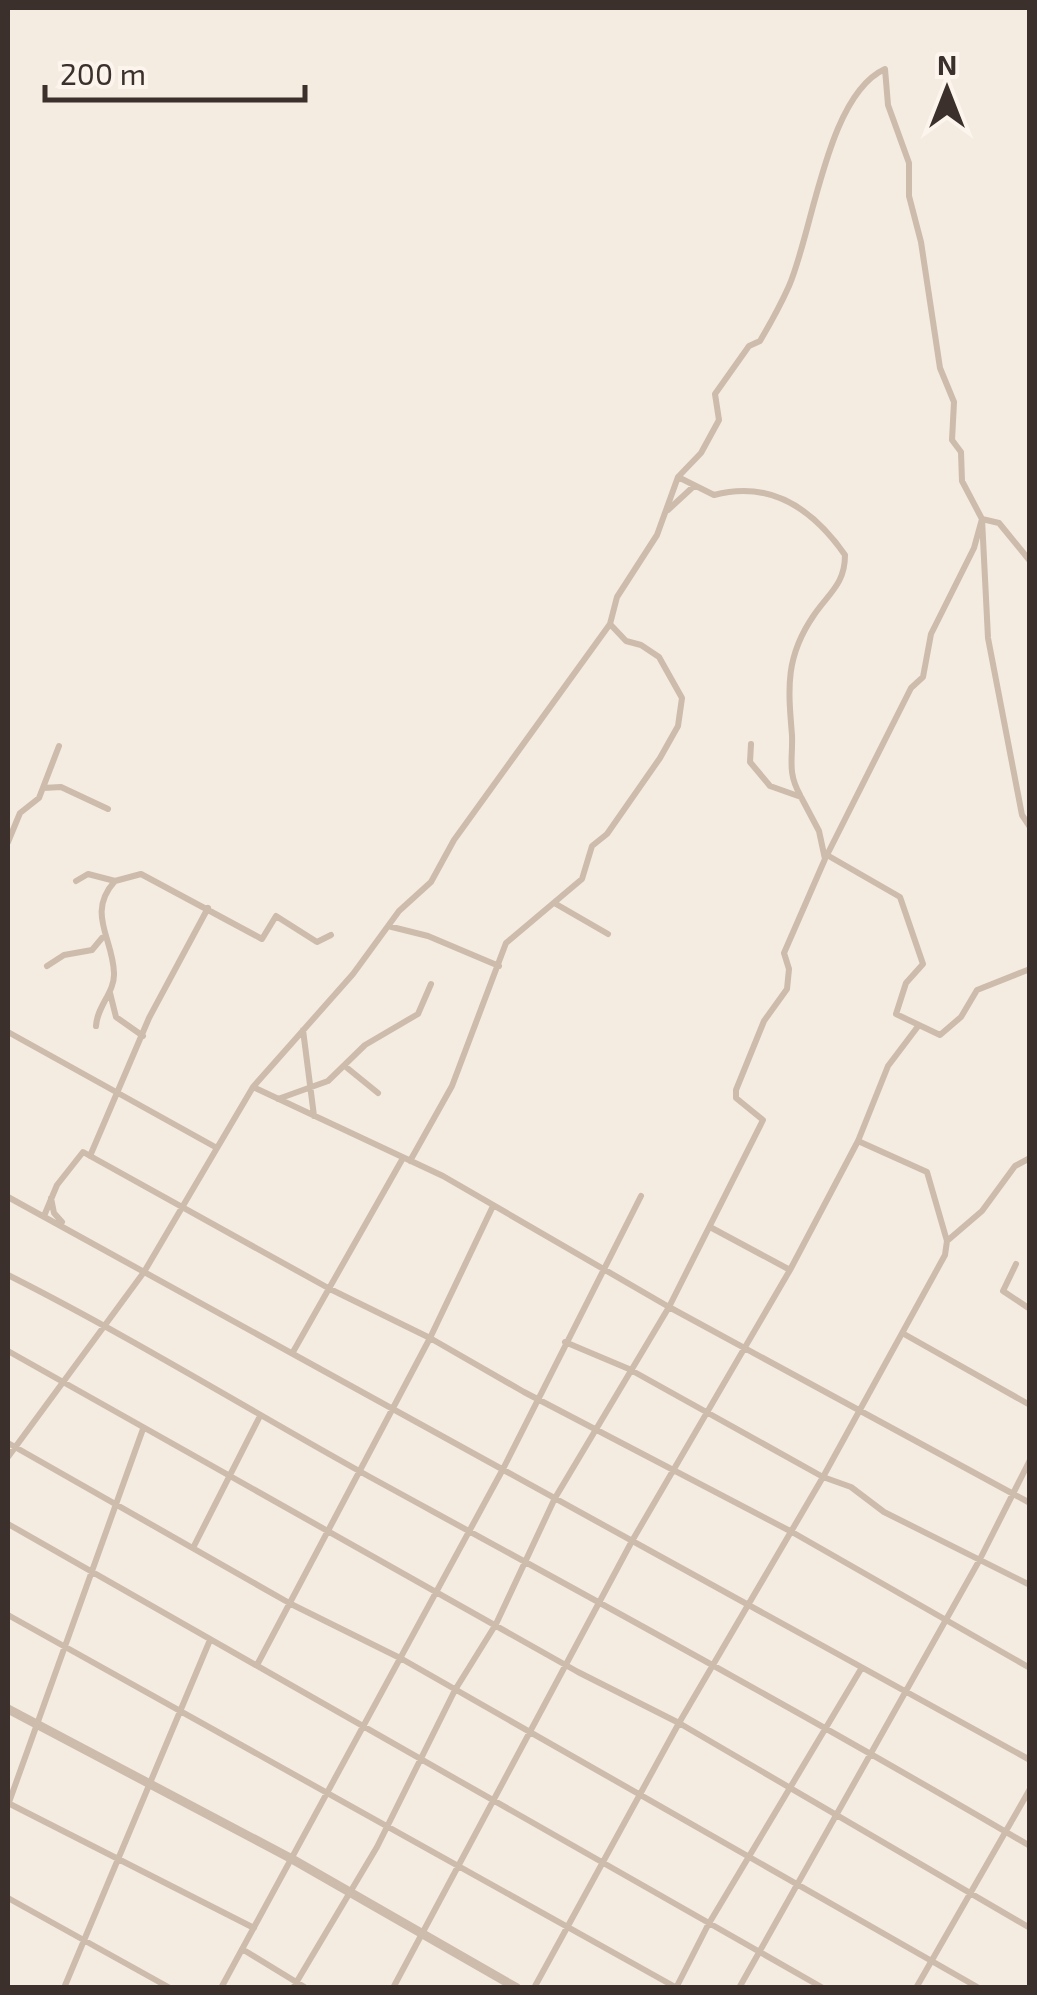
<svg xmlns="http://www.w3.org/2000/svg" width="1037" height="1995" viewBox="0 0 1037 1995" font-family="'Exo 2',sans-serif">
<rect width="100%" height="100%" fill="#f4ebe1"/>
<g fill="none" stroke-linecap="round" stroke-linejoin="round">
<path stroke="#cdbbac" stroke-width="6" d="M678,477L714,495C770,480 813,509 845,555C845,584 829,593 814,615C785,657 788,688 792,735C793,760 787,771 800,795
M668,510L694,486
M43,788L61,787L108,809
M8,842L20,813L39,798L59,746
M827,855L900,897L923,964L906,983L896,1014L940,1035L961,1017L977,990L1030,969
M826,857L911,688L923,677L931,634L974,548L982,519L999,523L1030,561
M76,881L88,874L115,881C86,913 113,938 114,973C115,992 97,1006 96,1026
M115,881L141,874L262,939L276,916L317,942L331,935
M556,904L608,934
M388,926L428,936L499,966
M47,966L64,955L92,950L102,938
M110,993L116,1017L143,1036
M303,1030L314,1116
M8,1032L217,1148
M346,1067L378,1093
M253,1087L443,1176L669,1307L1030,1503
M278,1099L328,1081L365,1045L418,1014L431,984
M90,1156L149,1018L208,908
M410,1161L452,1086L506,943L582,879L592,846L607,834L660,758L678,726L682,698L659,657L641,645L626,641L610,624
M8,1197L1030,1760
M51,1198L54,1213L62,1222
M44,1216L57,1185L83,1152L330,1289L430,1338L524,1392L792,1532L1030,1668
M710,1227L790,1270
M947,1241L982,1211L1015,1166L1030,1158
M1016,1264L1003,1291L1030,1309
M8,1275C131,1337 249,1410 370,1477C591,1598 812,1718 1030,1846
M904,1334L1030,1405
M565,1342L629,1369L823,1477L945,1255L947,1241L927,1172L858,1141
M8,1351L578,1672L679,1723L1030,1928
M293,1352L403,1158
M8,1443L291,1604L402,1659L979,1988
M8,1457L144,1272L253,1087L353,974L399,911L431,882L454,840L610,624L617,597L657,535L678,477L701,453L719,420L715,394L749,346L760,341C770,324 781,304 789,286C813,231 827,95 885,69L888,105L909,163V196L921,242L940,368L954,402L952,440L961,452L962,481L982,519L988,638L1022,815L1030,827
M8,1524L823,1988
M194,1546L260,1416
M8,1615L677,1988
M257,1665L430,1338L493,1206
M8,1803L254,1928
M8,1805L143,1429
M8,1898L170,1988
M242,1949L306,1988
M64,1988L210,1640
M221,1988L503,1469L641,1196
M293,1988L377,1847L455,1690L496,1624L555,1498L669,1307L763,1120L736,1098V1090L764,1021L787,989L789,969L784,953L825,859L819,831L801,797L770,786L750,762L751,744
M393,1988L632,1541L790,1270L858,1141L888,1066L919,1025
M534,1988L679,1723L823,1477L851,1487L884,1512L1030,1585
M676,1988L708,1925L861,1669
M739,1988L979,1561L1030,1460
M916,1988L1030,1789"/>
<path stroke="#cdbbac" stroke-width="9" d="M8,1709L292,1859L517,1988"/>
</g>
<rect width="1037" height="1995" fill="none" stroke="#3b302b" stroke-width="20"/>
<g transform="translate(947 90)" stroke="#fbf5ee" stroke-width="8" paint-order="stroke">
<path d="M0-8L18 38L0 25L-18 38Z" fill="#3b302b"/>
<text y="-15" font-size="28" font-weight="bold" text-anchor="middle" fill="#3b302b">N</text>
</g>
<path d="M45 85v15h260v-15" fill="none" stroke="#3b302b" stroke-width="5"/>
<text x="60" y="85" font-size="30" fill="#3b302b" stroke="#fbf5ee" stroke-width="8" paint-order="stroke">200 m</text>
</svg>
